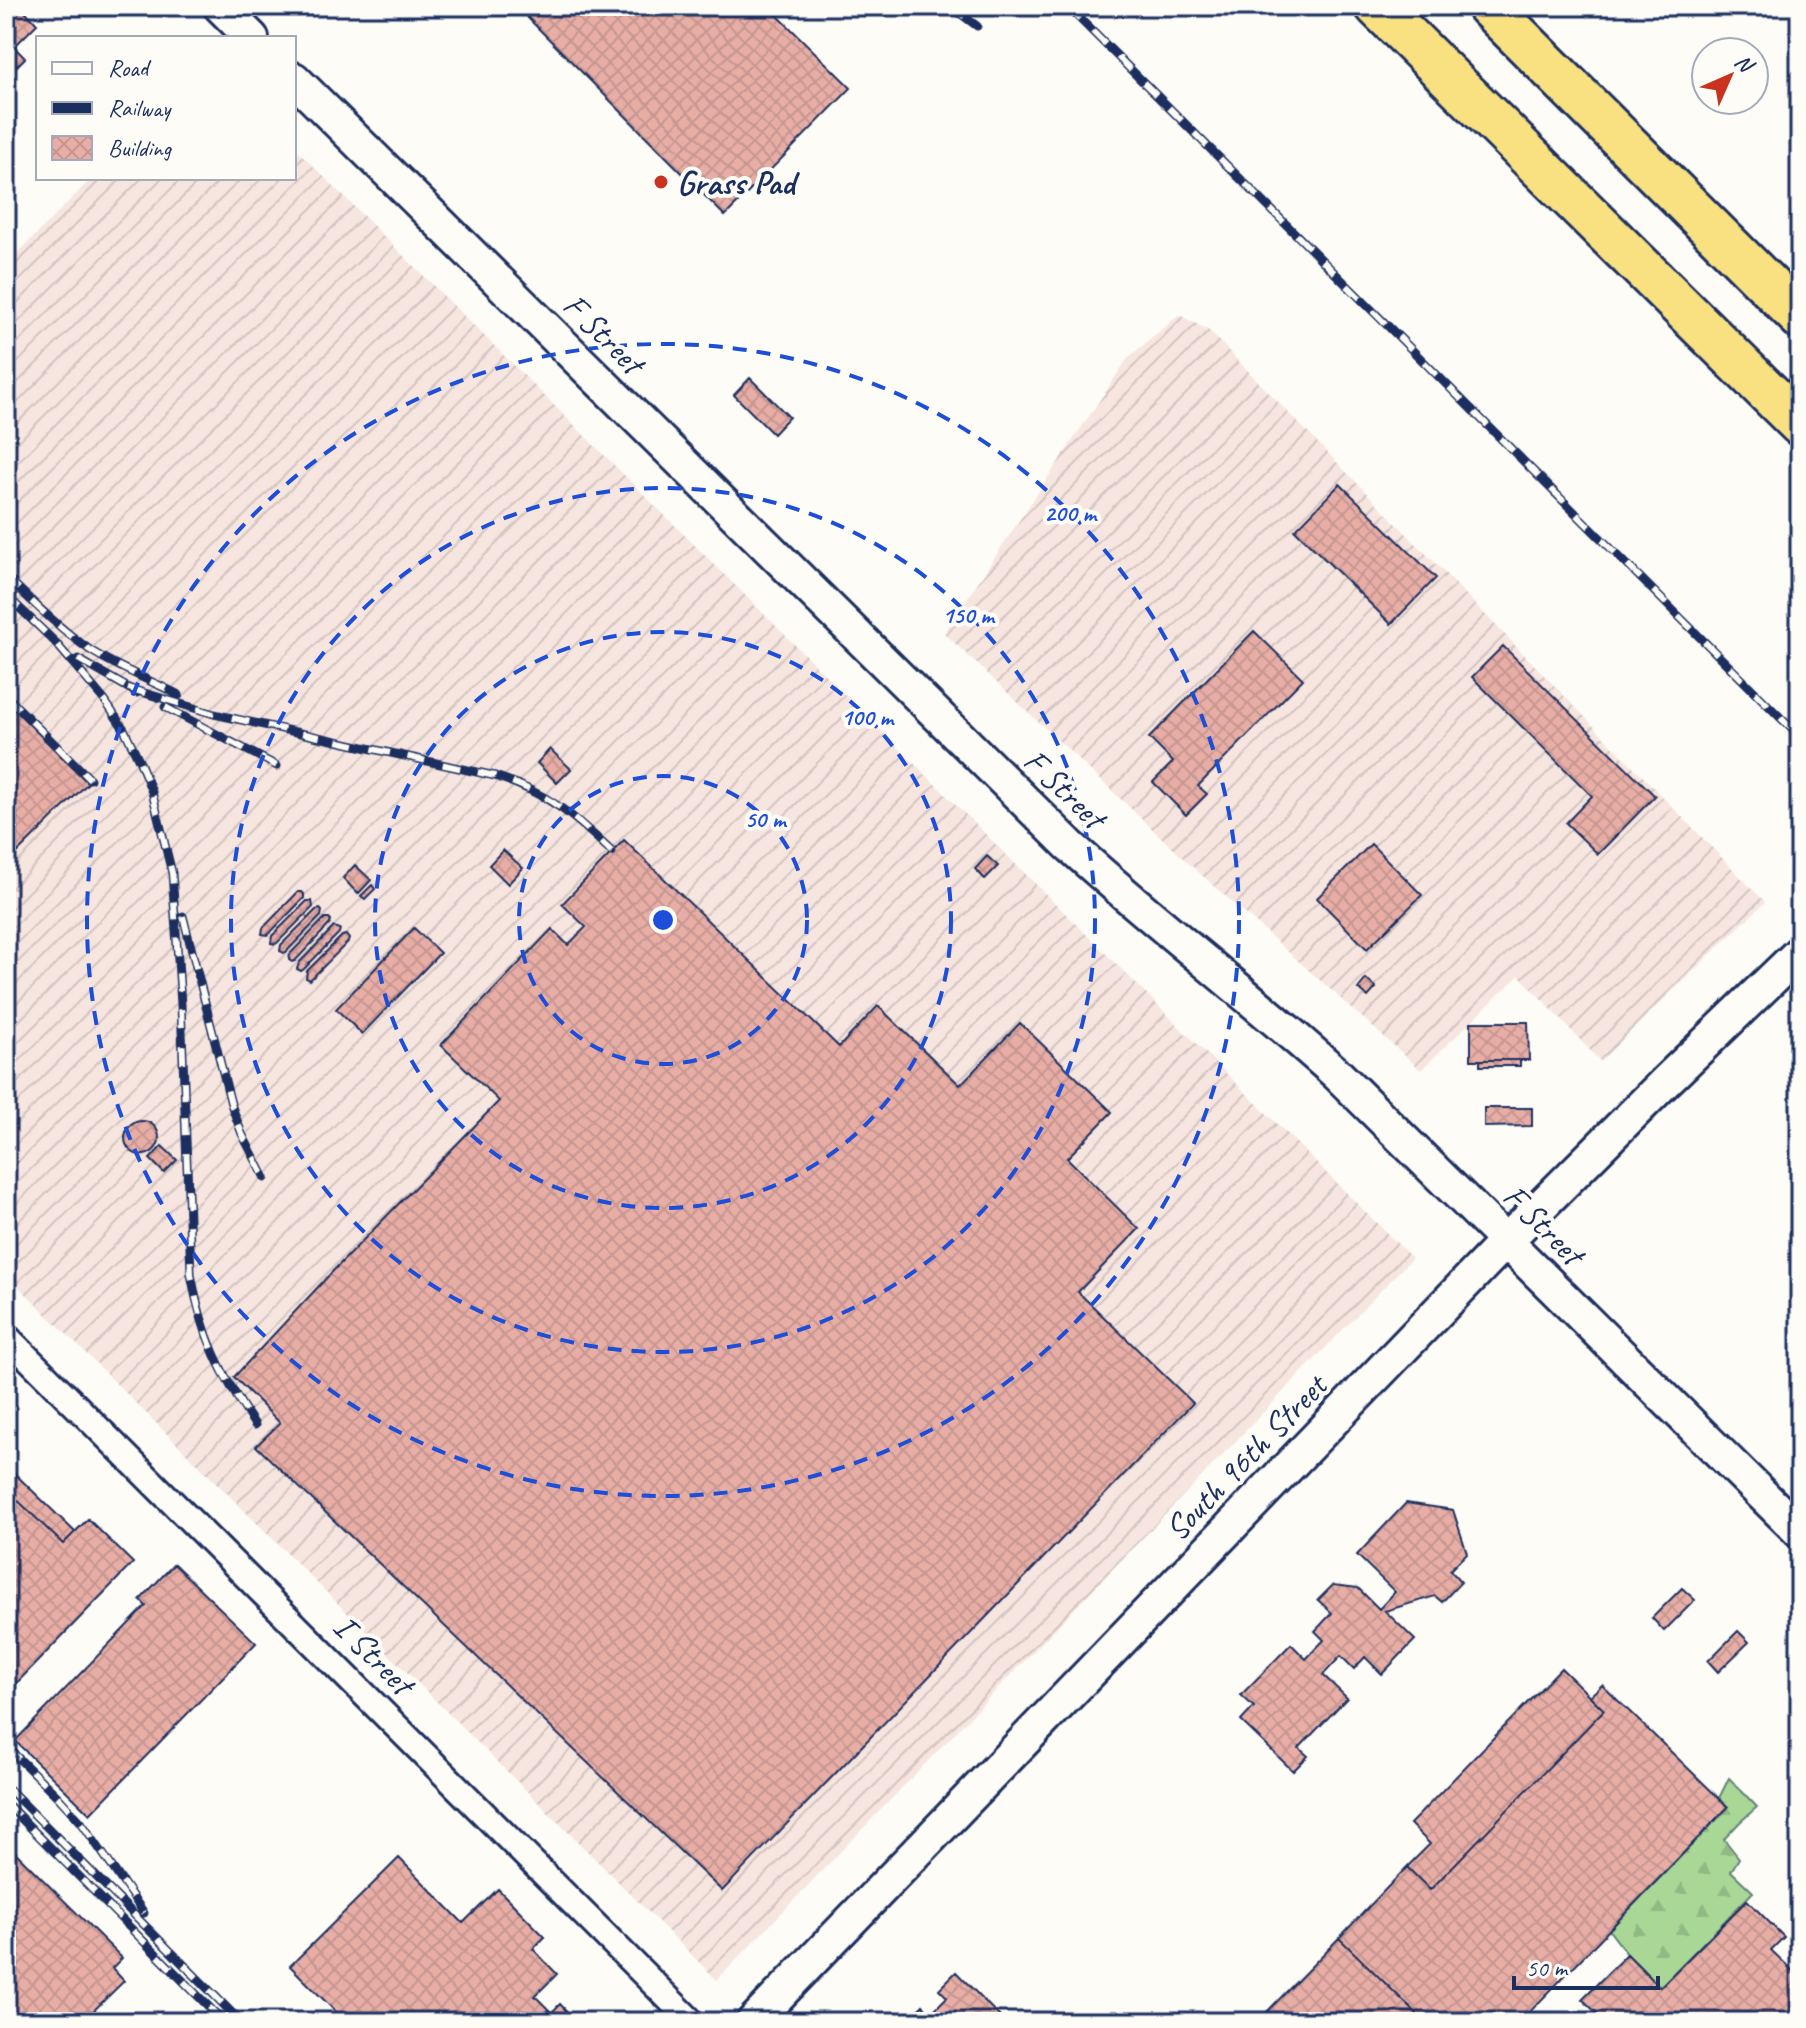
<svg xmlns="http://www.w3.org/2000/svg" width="1806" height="2028" viewBox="0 0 1806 2028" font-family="Caveat,sans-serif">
<defs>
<pattern id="industrial-furrows" width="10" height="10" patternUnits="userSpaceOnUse" patternTransform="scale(2)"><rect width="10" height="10" fill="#f7e5df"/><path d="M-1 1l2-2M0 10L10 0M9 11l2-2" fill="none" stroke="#d3c5c2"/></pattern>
<pattern id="forest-firs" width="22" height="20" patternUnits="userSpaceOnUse" patternTransform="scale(2)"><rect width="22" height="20" fill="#a9d796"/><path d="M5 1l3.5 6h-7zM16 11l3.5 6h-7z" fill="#91b984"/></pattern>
<pattern id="building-cross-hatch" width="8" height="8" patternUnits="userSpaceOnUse" patternTransform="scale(2)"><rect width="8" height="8" fill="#e8aea6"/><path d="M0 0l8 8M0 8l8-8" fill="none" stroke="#c69691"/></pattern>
</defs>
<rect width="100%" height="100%" fill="#fdfcf7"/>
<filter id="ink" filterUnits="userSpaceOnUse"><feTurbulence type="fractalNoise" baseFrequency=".0125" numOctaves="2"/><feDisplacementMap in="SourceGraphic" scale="16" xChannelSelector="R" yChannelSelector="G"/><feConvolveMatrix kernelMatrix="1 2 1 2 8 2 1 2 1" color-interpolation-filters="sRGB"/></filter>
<g filter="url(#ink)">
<path fill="url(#industrial-furrows)" d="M294,147L1412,1258L717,1980L6,1274V265L92,178H294Z
M1179,315L1208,330L1765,902L1600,1061L1519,975L1421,1070L1195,869L944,633L1128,358Z"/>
<path fill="url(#forest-firs)" stroke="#62837a" stroke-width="2" d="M1729,1778L1757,1807L1739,1823L1724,1839L1739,1858L1731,1871L1753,1892L1660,1987L1627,1954L1609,1930L1728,1808L1719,1798Z"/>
<path fill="url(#building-cross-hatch)" stroke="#1b2f5e" stroke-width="2" d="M6,6H32L26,12L37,24L14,47L25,58L13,70L6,63Z
M516,6H768L851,88L725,216Z
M750,378L789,417L773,434L734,395Z
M1340,484L1436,578L1391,624L1295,530Z
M1254,631L1303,679L1198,786L1207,794L1186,815L1153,782L1173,762L1149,738Z
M1503,646L1655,796L1598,854L1566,823L1592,796L1472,677Z
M6,701L88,783L6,864Z
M550,749L571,769L557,783L537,763Z
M624,840L839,1047L878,1006L960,1085L1020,1023L1112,1112L1067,1158L1139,1229L1078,1292L1193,1403L722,1891L256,1446L280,1423L234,1377L333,1271L499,1101L441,1045L552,929L568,945L586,927L562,904Z
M1371,844L1422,895L1367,949L1317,898Z
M503,850L523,868L508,884L489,865Z
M987,856L998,866L985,879L975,869Z
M355,865L371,880L358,894L343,878Z
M372,885L375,889L365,899L361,896Z
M298,892H302L304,894V898L268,935L262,934L263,928Z
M307,901H312L313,907L277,943L275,944L271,943L272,936Z
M320,909L322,911L321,916L286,952L284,953L280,951L281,945L316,910Z
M325,918H329L331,920L330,924L295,961L292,962L289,960L290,954Z
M334,927L340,929L339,933L304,969L301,971L297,969L299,963Z
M414,928L440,953L362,1034L336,1009Z
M346,935L349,939L348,942L310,980L306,978L307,971L342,936Z
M1366,979L1376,988L1368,997L1358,989Z
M1471,1022H1528L1529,1060H1471Z
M1480,1060H1520V1066H1480Z
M1484,1108H1532V1126L1484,1127Z
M125 1138a17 17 0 1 1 34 0a17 17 0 1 1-34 0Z
M162,1146L177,1160L164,1173L150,1159Z
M11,1470L75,1532L63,1544L6,1489V1475Z
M6,1489L63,1544L88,1519L133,1563L6,1694Z
M1406,1503L1453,1510L1467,1553L1450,1570L1461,1582L1442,1602L1435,1596L1385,1611L1415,1640L1382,1674L1365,1657L1354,1669L1341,1656L1323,1675L1347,1698L1299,1748L1308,1756L1293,1771L1241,1721L1254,1707L1241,1695L1291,1644L1306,1659L1324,1640L1315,1631L1332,1613L1318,1600L1333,1585L1358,1588L1379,1609L1395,1592L1357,1555Z
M174,1564L256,1643L90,1814L15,1741L146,1606L140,1600Z
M1682,1588L1695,1600L1664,1631L1652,1618Z
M1738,1631L1749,1642L1718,1672L1708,1661Z
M1561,1668L1604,1710L1430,1890L1407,1867L1430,1844L1410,1824Z
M1602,1685L1728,1807L1520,2022H1425L1339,1938L1407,1867L1430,1890L1604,1710L1590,1696Z
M6,1843L122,1958L112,1968L124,1981L82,2022H6Z
M399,1858L463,1923L498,1889L545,1937L533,1949L557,1974L535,1996L561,2022H346L290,1966Z
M1747,1900L1784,1937L1771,1950L1800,1978V2022H1644L1637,2015L1629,2022H1606L1582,1999L1627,1954L1660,1987Z
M1339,1938L1425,2022H1257Z
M956,1972L1005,2022H906L923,2005L931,2013L947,1997L939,1989Z
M560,2004L574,2019L571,2022H561L552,2012Z
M1027,2014L1036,2022H1019Z"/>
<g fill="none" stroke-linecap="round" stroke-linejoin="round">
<g stroke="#1b2f5e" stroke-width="30">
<path id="street" d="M6,1336L692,2022"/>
</g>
<g stroke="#1b2f5e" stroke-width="38">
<path id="secondary" d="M220,6L252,38
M294,79L1069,845C1156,924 1249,995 1337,1074L1800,1532
M753,2022L1507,1240L1666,1081L1800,952"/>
</g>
<g stroke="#1b2f5e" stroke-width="48">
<path id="highway" d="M1377,6L1800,424
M1488,6L1800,317"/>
</g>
<use href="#street" stroke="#fdfcf7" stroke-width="24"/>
<use href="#secondary" stroke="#fdfcf7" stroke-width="32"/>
<use href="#highway" stroke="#f9e181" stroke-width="42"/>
<g stroke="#1b2f5e" stroke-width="9">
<path id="rail" d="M950,6L977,26
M1067,6L1800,737
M6,576C33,603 59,628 90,650C118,668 150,680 179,695
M6,595L55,642L105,701L124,729L139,760L152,792L172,873L181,1004L191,1274C202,1336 220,1373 255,1425
M78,659L137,693
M128,688L214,714L495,776C549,794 572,814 612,852
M6,696L90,779
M165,707L277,766
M183,916L231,1104L242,1134L265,1178
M6,1746L58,1797L81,1822L144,1913
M6,1786L241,2022
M6,1803L224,2022"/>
</g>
<use href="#rail" stroke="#fdfcf7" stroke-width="6" stroke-dasharray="18" stroke-linecap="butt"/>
</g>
</g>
<g fill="none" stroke="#1d4ed8" stroke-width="4" stroke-dasharray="14 10">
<circle cx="663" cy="920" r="144"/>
<circle cx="663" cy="920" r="288"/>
<circle cx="663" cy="920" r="432"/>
<circle cx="663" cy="920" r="576"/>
</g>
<circle fill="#c8321e" stroke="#fdfcf7" stroke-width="3" cx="661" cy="182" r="8"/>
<g text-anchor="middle" stroke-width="8" stroke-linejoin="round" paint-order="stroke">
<g font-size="34" font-weight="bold" fill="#1b2f5e" stroke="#fdfcf7" text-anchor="start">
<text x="677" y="194">Grass Pad</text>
</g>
<g font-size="34" fill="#1b2f5e" stroke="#fdfcf7">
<text transform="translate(604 333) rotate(45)" y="12">F Street</text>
<text transform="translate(1065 788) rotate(44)" y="12">F Street</text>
<text transform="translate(1544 1224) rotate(45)" y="12">F Street</text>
<text transform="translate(1245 1457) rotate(-46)" y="12">South 96th Street</text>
<text transform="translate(374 1654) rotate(45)" y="12">I Street</text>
</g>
</g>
<circle cx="663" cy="920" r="12" fill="#1d4ed8" stroke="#fdfcf7" stroke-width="4"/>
<g font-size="24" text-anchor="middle" font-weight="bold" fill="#1d4ed8" stroke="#fdfcf7" stroke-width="8" stroke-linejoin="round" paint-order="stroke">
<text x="1070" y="521">200 m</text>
<text x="968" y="623">150 m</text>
<text x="867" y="725">100 m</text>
<text x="765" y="827">50 m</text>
</g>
<rect width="1806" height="2028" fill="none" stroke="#fdfcf7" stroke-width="32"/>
<rect x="16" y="16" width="1774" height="1996" fill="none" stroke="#1b2f5e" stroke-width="3" filter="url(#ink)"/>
<rect x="36" y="36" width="260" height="144" fill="#fdfcf7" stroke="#a3aaba" stroke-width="2"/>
<rect x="52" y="62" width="40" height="12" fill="#fdfcf7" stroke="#a3aaba" stroke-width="2"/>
<text x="108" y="76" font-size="24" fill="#1b2f5e">Road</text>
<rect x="52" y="102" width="40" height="12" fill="#1b2f5e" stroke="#a3aaba" stroke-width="2"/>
<text x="108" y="116" font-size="24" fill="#1b2f5e">Railway</text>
<rect x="52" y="136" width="40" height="24" fill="url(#building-cross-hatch)" stroke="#a3aaba" stroke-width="2"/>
<text x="108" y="156" font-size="24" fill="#1b2f5e">Building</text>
<g transform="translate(1730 76) rotate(45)"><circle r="38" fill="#fdfcf7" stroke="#a3aaba" stroke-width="2"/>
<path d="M0-6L14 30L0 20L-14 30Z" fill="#c8321e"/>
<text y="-12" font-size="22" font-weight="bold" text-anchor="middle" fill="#1b2f5e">N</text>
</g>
<path d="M1514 1976v12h144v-12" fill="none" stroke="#1b2f5e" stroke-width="4"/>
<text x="1526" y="1976" font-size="24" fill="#1b2f5e" stroke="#fdfcf7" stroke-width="6" paint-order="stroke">50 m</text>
</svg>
